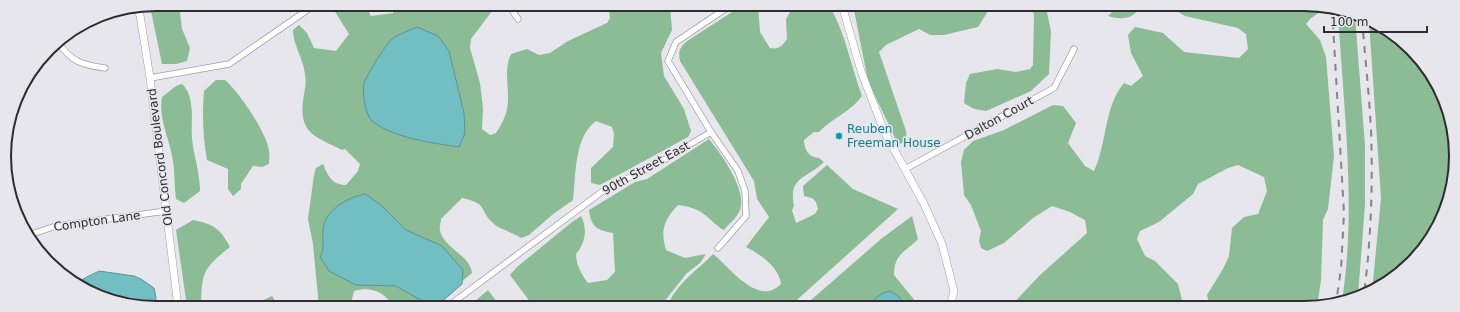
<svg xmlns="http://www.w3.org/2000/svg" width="1460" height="312" viewBox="0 0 1460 312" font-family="'DejaVu Sans',sans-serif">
<rect width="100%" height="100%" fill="#e6e6ec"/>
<path fill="#8bbc95" d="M156,4H179L182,29L190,48L187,61L176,64H162L151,11V5Z
M334,4H365L371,16L393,13L402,4H493L495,7L471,39L470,48L480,83L483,109L482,129L490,135L496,133C500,127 504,120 506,113C512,94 502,72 511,54L527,49L539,55L550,53L568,41L607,23L610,18L609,10L600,5H670L672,30L661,53L664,76L684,109L691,131L688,137L600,185L591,183V168L613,147L614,134L612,127L596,121C574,137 576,175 573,200L552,215L529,235L521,238C513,232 500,230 493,223C478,209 489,204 462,198L441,219C441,223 439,228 440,231C445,249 470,255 472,273L431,307H394C384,292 372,286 354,291L350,307H319L313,244L308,219L314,175L316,168L323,164C328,176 332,185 346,185L358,171L360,164L345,149L342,150C316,137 299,134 303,101C304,92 307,83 305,74C303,58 293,45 293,30L299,25L307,33L314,48L336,51L349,34L334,10Z
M699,5H715L706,10L699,11Z
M743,5H758L760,32L770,48C779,50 783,45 787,39L786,19L794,5H808L815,12L831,9C846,35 851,67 862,96C852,111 832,118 819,132H814L804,140C804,149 809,158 819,158L824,162C807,179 788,176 794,206L792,210L796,223L815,214L818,209L816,202L812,198L804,196L803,186L827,165L853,189L898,209L789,307H697L693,303L684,307H668C673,286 699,269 713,254C729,266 758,308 781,284C779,267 760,254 746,247L769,217L757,199L754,181L680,61C678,51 680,47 687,41Z
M853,5H992L978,27L944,35H930L919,29L886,45L879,52L906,131C907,137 906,141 900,144L895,138L868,81Z
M1031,5H1045L1046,8L1051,31L1049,74L1031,91L986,111L974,109L964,103L966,83L970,74L997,69L1016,72L1030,69L1033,65L1034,15Z
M1119,5H1141C1134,20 1121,20 1108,16Z
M1166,5H1323L1320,12L1311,18L1306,24L1320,40L1326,57L1334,156L1328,209L1323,220L1321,280L1317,307H1210L1207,295L1223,269L1229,256L1232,228L1244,217L1258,214L1267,191L1264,177L1238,165L1228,168L1198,184L1193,194L1159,222L1140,231L1137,239L1145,256L1155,261L1178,284L1182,300L1181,307H1010L1039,276L1087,233L1085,220L1070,212L1052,206L1033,218L1004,243L987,251L981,248L979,241L981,231L971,205L964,195L961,162L964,150L973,141L1004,130L1053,105L1063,106L1076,123L1068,143L1085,166L1094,171C1107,144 1104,106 1124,83L1131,86L1143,76L1131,53L1128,35L1135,27L1163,33L1184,52L1239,58L1248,49L1246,34L1238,28L1185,16Z
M1338,10L1355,16L1365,146V204L1358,296L1342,301C1357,205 1343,107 1338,10Z
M1369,21L1380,24L1425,64L1451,117L1455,176L1440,223L1411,264L1372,292L1381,198Z
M216,80H225C239,92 267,133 269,151C270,155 269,160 269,164L262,167L253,166L241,184V189L233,196L228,189V169L207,160C203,137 202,115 204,91Z
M182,84C188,90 190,96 191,104C193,115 191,127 192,139C194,156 200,174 200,191L184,203L176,199C174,186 175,174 173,161C170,139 158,119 162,97L176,86Z
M709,139C721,154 751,194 738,214C735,219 728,225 724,230C716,226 712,220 705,215C698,209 688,206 678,205C664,220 660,230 666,250L685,258L706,254L700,263L686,274L660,307H534L510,275L517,267L572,222L581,216C588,229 585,244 576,254C576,265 582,275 588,283L607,280L615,272L613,233C598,230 591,228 589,210L635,182L647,179Z
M912,216L918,239C906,252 894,253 894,275L920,307H803L881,239Z
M193,220C213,224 220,228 230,247C202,269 202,273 201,307H187L176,230Z
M488,290L501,307H475L473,303Z
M272,296L279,307H249Z"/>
<path fill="#71bfc3" stroke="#5d9397" d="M417,27L438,36L449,51L464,113L465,133L459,147C433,143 393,138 372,121C365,114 362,93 364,83C367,75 385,45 392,39C398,34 409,31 417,27Z
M365,194L381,205L406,230L442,246L463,270L462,284L438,305L431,306L396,286L356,285L329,271L320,257C325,249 322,238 323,229C325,210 348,197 365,194Z
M99,271L134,276L141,279L154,288L156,298L154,307H136L80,288L79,283L83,279Z
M890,291L897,295L908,307H864L883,293Z"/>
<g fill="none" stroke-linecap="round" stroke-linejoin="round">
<g stroke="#a0a1a7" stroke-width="7">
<path id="minor" d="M508,4L518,19
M60,39L59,43C71,62 83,65 105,68
M150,78L229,64L316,4
M905,169L1054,88L1074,49
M29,235L56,226L166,211
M718,248L746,216L745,191L738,171L711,132L668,61L676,42L731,5
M447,307L603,191L662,161L711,132"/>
</g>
<g stroke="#a0a1a7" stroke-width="8">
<path id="tertiary" d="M842,5L861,71L884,131L924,204L942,244L954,291L950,307
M137,8L140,15L150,78L178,307"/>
</g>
<use href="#minor" stroke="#fff" stroke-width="5.5"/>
<use href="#tertiary" stroke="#fff" stroke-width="7"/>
<path stroke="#848488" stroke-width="2" stroke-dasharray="7 7" stroke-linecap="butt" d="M1332,8L1344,213L1341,269L1336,303
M1362,18C1365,56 1369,93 1371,130C1373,185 1371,240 1364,294"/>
</g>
<circle fill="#0f9aa8" stroke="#e6e6ec" stroke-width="1.5" cx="839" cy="136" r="4"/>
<g text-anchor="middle" stroke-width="3" stroke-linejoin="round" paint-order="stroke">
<g font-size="12" fill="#2d2d2f" stroke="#e6e6ec">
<text transform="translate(999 118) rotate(-29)" y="4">Dalton Court</text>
<text transform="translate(160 157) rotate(-97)" y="4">Old Concord Boulevard</text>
<text transform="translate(646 168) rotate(-29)" y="4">90th Street East</text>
<text transform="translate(97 221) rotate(-8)" y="4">Compton Lane</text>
</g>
<g font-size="12" fill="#0d838f" stroke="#e6e6ec" text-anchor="start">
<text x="847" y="133">Reuben<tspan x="847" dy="14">Freeman House</tspan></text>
</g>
</g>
<path d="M0 0H1460V312H0ZM156 11H1304A145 145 0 0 1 1449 156V156A145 145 0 0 1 1304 301H156A145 145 0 0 1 11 156V156A145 145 0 0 1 156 11Z" fill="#e6e6ec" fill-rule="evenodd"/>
<path fill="none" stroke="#2d2d2f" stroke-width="2" d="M156 11H1304A145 145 0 0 1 1449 156V156A145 145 0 0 1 1304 301H156A145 145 0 0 1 11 156V156A145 145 0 0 1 156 11Z"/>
<path d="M1324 26v6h103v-6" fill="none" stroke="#2d2d2f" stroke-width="2"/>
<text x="1330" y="26" font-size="12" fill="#2d2d2f" stroke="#e6e6ec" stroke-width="3" paint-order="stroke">100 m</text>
</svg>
